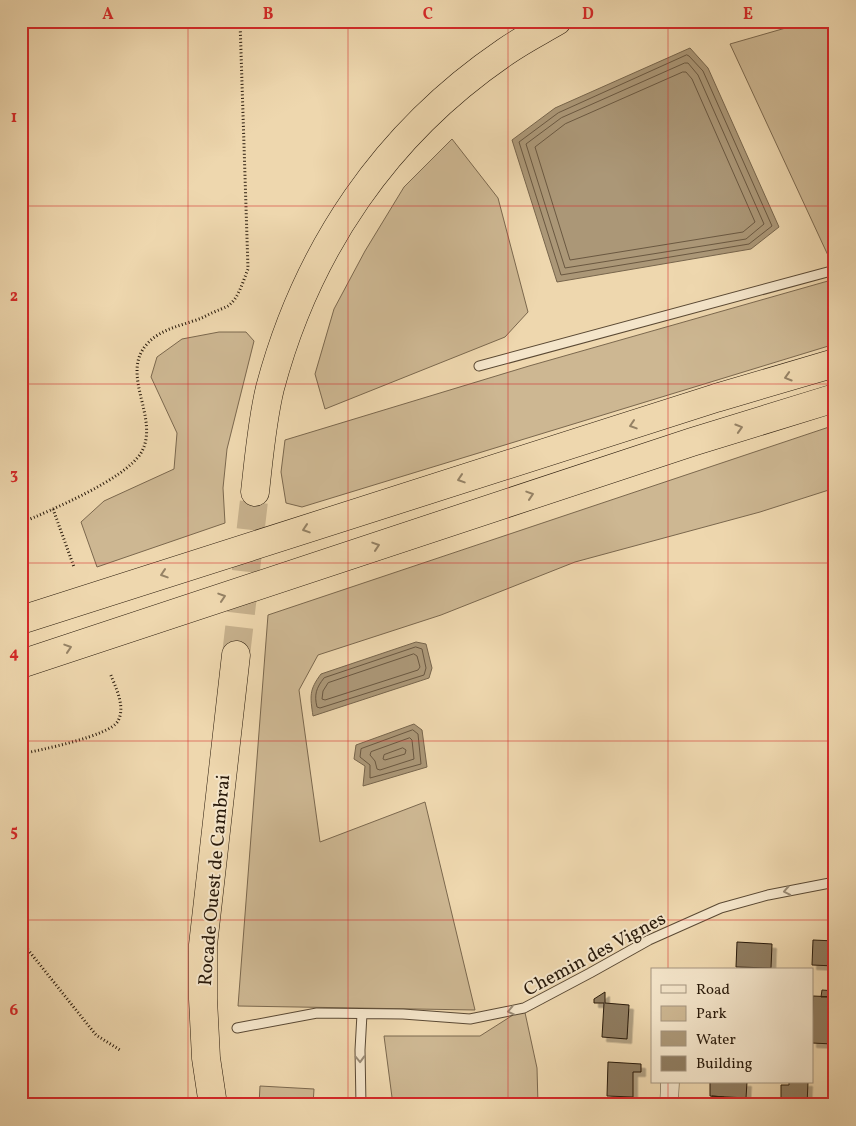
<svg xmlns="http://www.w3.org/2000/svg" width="856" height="1126" viewBox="0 0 856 1126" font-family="Vollkorn,serif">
<defs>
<filter id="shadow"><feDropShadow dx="4.5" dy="4.5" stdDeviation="0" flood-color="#0004"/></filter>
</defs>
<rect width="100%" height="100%" fill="#eed7ae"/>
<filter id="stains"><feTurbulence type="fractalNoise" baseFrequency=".004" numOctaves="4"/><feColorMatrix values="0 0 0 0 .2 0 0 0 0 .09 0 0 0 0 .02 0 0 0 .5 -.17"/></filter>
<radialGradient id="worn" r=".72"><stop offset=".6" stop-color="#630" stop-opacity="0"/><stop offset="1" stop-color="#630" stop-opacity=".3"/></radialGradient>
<path fill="#cdb792" stroke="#7b684e" d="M810,21H835V263L832,264L730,44Z
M452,139L498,198L528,312L505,337L325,409L315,374L334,309L365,251L404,187Z
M835,279V344L302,507L286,503L281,472L285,440L529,366Z
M219,332H246L254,341L227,449L223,488L225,523L97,567L81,522L104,501L174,469L177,433L151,377L157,357L182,339Z
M835,425V488L760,512L575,562L441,615L318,655L299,690L320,842L425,802L475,1010L238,1006L268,615Z
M524,1008L537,1068L538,1105H393L384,1036H480Z
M260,1086L314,1089L313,1105H259Z"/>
<path fill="#ab9777" stroke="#77654c" d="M690,48L708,68L779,227L751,249L557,282L512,140L555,108Z
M416,642L426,644L432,668L429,678L313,716C310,696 309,690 321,674Z
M414,724L422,730L427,767L363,786L365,766L354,759L356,745Z"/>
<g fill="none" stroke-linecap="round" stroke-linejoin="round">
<path stroke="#6a5841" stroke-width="1" d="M687,55L689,56L703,71L772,226L749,244L561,275L519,142L558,113Z
M685,63H688L698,75L764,224L746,239L565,268L526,144L561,118Z
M683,72H686L692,79L755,222L743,232L570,260L535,147L565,124Z
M416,647L422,649L426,668L424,675L320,708L317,707C314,695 316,688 324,678Z
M414,654L417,656L420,667L418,670L325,700L322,699L323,691L328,683Z
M413,730L418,734L421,764L370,778V765L360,757L361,749Z
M410,738L412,740L414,759L380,770L377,769L375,761L370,755L371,752Z
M403,748L406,750L405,754L385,760L383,759L384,755Z"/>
</g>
<path fill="#8f7c60" stroke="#291a0b" filter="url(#shadow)" d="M813,940L835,941V966L812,965Z
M737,942L772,944L771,968L736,967Z
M822,990L835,991V997H821Z
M605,992V1003L629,1005L627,1039L602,1037L604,1003H594V999Z
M813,996L835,997L833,1044L812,1043Z
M608,1062L641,1064V1072H633V1097L607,1096Z
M710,1082H747L746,1098L710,1096Z
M789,1082H808L807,1105L781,1104V1085H789Z
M712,1096L724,1097V1105H711Z"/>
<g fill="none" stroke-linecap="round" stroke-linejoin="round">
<path stroke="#c7b18d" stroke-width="28" stroke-dasharray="28 14" stroke-linecap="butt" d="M236,655L255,492"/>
<g stroke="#5a4934" stroke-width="11">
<path id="lane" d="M479,366L835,270
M237,1028L317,1013L403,1014L470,1019L524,1008L590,973L649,940L721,908L768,895L835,882
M361,1105L360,1050L362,1014"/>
</g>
<g stroke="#5a4934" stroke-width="19">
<path id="street" d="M669,1105L670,1082"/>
</g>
<g stroke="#291a0b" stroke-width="29">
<path id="highway" d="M255,492C259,457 262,421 270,388C307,249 386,133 505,52C522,40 540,31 557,21
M21,620L716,398L835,363
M21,664L692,442L835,398
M213,1105L206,1058L203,999V945L236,655"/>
</g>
<path stroke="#291a0b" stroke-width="3" stroke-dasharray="1 2.5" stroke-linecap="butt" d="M53,509L74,567
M21,523C51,510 124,480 141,453C161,419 119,375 147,344C160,330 176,327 193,321C201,319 207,315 214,312C219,310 224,308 228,306C239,298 243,281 248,269L240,21
M21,754C40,750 110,736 118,721C126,706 115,686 110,673
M21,941L96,1035L120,1050"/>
<use href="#lane" stroke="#f4e5ca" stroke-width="9"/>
<use href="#street" stroke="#f4e5ca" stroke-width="18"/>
<use href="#highway" stroke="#eed7ae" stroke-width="28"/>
</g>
<defs><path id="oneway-chevron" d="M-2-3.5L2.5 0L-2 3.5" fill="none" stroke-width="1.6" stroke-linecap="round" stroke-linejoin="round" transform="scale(1.25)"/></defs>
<g stroke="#958265">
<use href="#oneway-chevron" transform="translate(788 377) rotate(163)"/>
<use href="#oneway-chevron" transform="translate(633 425) rotate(162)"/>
<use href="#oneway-chevron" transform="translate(739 428) rotate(-17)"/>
<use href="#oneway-chevron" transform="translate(461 479) rotate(162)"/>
<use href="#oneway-chevron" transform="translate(530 495) rotate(-18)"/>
<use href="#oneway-chevron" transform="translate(306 529) rotate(162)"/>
<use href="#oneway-chevron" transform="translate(376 546) rotate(-18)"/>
<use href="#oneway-chevron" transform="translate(164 574) rotate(162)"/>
<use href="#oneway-chevron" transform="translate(222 597) rotate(-18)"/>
<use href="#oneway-chevron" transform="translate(68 648) rotate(-18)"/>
</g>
<g stroke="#998a74">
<use href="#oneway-chevron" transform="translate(787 891) rotate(169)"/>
<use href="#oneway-chevron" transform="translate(511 1011) rotate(168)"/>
<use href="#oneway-chevron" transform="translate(360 1059) rotate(88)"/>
</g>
<path fill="none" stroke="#d62828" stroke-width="1" stroke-opacity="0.55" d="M188,21V1105M348,21V1105M508,21V1105M668,21V970M21,206H835M21,384H835M21,563H835M21,741H835M21,920H835M668,1082V1105"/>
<g text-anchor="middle" stroke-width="4" stroke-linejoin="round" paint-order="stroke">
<g font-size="19" fill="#291a0b" stroke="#f4e5ca">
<text transform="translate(213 880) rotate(-85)" y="7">Rocade Ouest de Cambrai</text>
<text transform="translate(594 953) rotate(-28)" y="7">Chemin des Vignes</text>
</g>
</g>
<rect width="856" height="1126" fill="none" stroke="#eed7ae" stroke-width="55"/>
<rect x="651" y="968" width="162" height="115" fill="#f4e5ca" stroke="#a3947e"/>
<rect x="661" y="985" width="25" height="8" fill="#f4e5ca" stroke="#a3947e"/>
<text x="696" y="994" font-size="15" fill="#291a0b">Road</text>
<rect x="661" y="1006" width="25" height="15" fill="#cdb792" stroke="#a3947e"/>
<text x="696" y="1018" font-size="15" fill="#291a0b">Park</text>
<rect x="661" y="1031" width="25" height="15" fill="#ab9777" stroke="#a3947e"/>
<text x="696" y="1044" font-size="15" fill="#291a0b">Water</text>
<rect x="661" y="1056" width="25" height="15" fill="#8f7c60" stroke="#a3947e"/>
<text x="696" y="1068" font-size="15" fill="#291a0b">Building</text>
<rect x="28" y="28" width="800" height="1070" fill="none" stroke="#d62828" stroke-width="2"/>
<g font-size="16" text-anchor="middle" font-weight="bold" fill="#d62828">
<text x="108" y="19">A</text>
<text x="268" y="19">B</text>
<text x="428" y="19">C</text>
<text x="588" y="19">D</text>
<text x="748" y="19">E</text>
<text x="14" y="122">1</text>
<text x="14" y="301">2</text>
<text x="14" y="479">3</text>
<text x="14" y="658">4</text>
<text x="14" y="836">5</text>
<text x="14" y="1015">6</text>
</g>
<rect width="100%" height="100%" filter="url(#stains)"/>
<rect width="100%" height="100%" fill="url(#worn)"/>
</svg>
